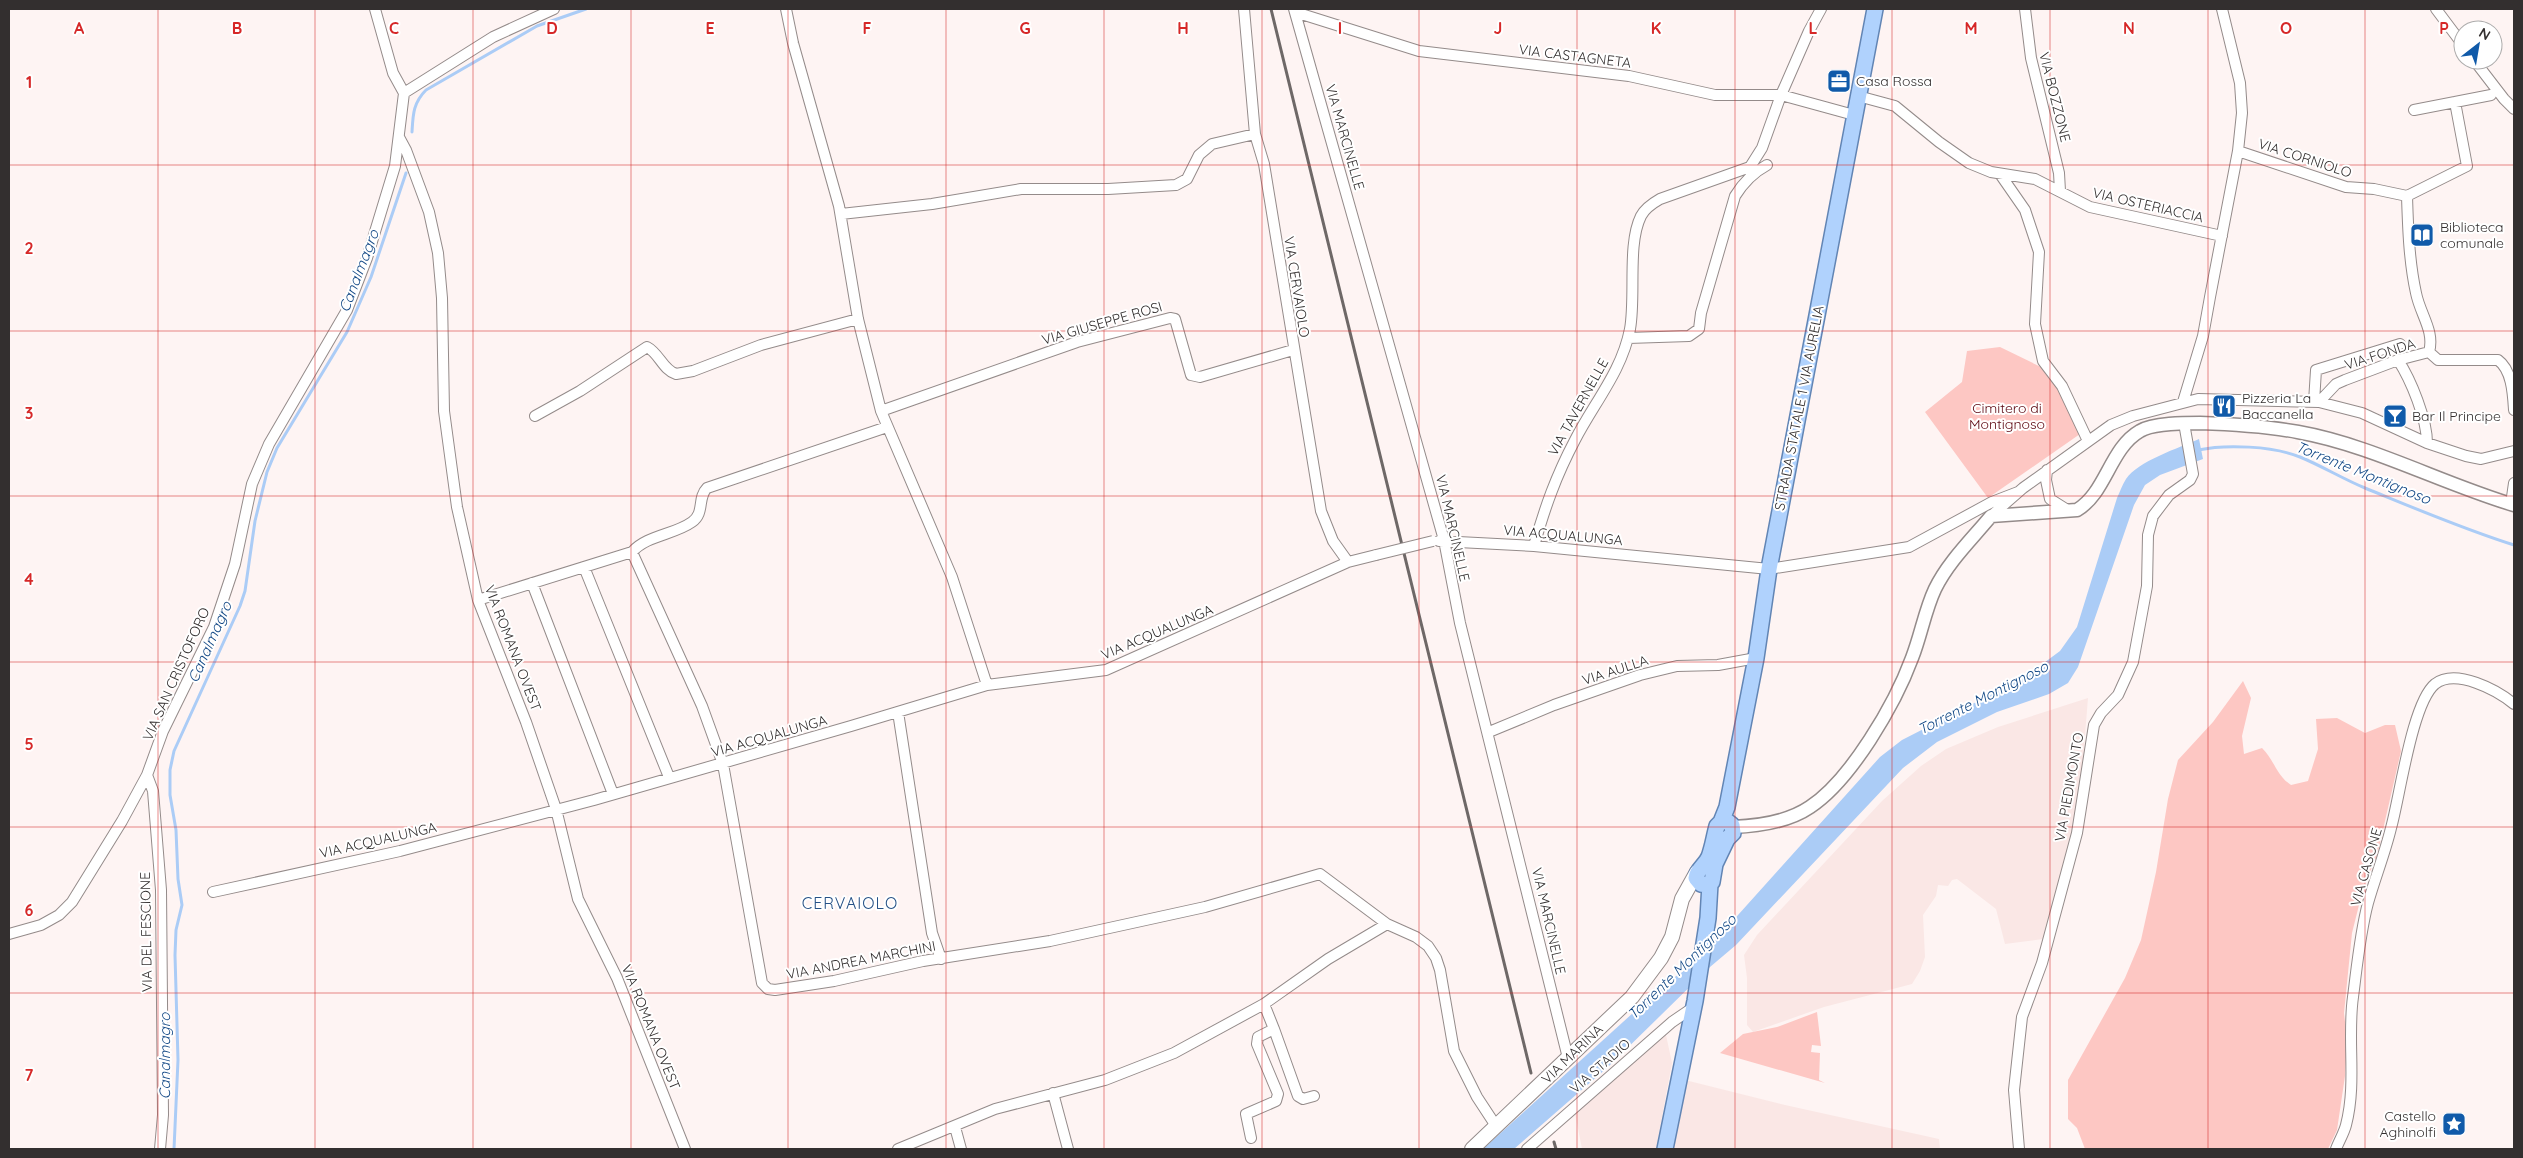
<svg xmlns="http://www.w3.org/2000/svg" width="2523" height="1158" viewBox="0 0 2523 1158" font-family="Quicksand,sans-serif">
<rect width="100%" height="100%" fill="#fef4f3"/>
<path fill="#fae7e5" d="M2088,698L2082,772L2071,834L2043,939L2005,944L1996,909L1957,879L1952,880L1948,886L1938,885L1936,896L1923,915L1925,957L1920,971L1912,984L1824,1007L1753,1032L1747,1025V978L1744,955L1757,935L1882,801L1921,766L1946,749L1998,727Z
M1666,1035L1672,1063L1656,1149H1582L1575,1113L1635,1058Z
M1685,1080L1785,1105L1939,1139L1940,1149H1672Z"/>
<path fill="#fdc7c3" d="M2000,347L2043,368L2063,393L2080,434L1988,498L1925,412L1962,382L1967,351Z
M2243,681L2251,698L2242,736L2244,754L2262,748C2274,760 2277,776 2291,785L2308,781L2318,749L2316,719L2337,718L2365,733L2385,725H2395L2401,751L2377,856L2364,885L2352,933L2344,1013L2347,1039L2345,1076L2337,1130L2328,1149H2085L2077,1128L2068,1119V1080L2125,978L2141,940L2156,872L2168,799L2178,760L2213,722Z
M1817,1012L1821,1046L1812,1045L1811,1052L1820,1053L1819,1080L1825,1083L1720,1053L1743,1034L1777,1027Z"/>
<path fill="#abccf6" d="M2199,439L2203,459L2160,475L2145,485L2134,505L2078,667L2068,683L2049,694L1997,712L1937,742L1903,768L1736,945L1710,967L1608,1067L1514,1149H1483L1666,983L1694,964L1880,757L1902,740L1990,695L2033,671L2060,651L2077,627L2117,498C2120,492 2122,485 2126,479C2138,461 2179,448 2199,439Z"/>
<g fill="none" stroke-linecap="round" stroke-linejoin="round">
<path stroke="#abccf6" stroke-width="3" d="M412,132C413,115 413,103 426,90L537,26L586,9
M2198,450C2226,444 2273,446 2300,457C2322,466 2343,479 2365,488C2414,508 2463,529 2514,545
M174,1149L178,1060L175,955L176,930L182,905L178,879L176,830L170,795V770L174,751L240,606L245,591L255,521L267,472L277,448L347,332L371,277L406,173"/>
<g stroke="#948b8a" stroke-width="12">
<path id="minor" d="M375,9L393,73L404,93
M786,9L793,43L839,206L858,319L881,411L952,577L987,685
M1244,9L1255,134L1264,164L1321,511L1333,541L1348,562
M1294,9L1444,540L1460,623L1568,1058
M2025,9L2031,58L2059,173L2060,191
M2436,9L2463,45
M1295,12L1419,51L1629,76L1715,95H1781L1854,115
M2474,60L2504,99L2514,109
M1858,96L1895,106L1939,142L1969,163L1991,172L2035,179L2090,207L2222,236
M2414,110L2491,95
M399,137L406,150L429,212L438,253L442,298L444,411L457,507L478,600L526,722L556,809L578,899L617,978L685,1149
M2238,151L2346,187L2374,189L2407,196
M2000,174L2025,210L2039,252L2035,324L2043,361L2062,386L2088,441
M2407,196C2408,228 2409,261 2416,293C2420,314 2435,331 2429,352
M2407,196L2467,166L2455,102
M841,214L932,204L1021,189H1108L1176,185L1187,179L1199,155L1212,144L1255,134
M1628,338L1689,336L1699,329L1701,313L1735,196C1743,183 1754,172 1767,165
M2429,352L2438,360H2498C2512,370 2513,394 2514,410
M2398,360C2411,380 2427,419 2427,443
M2183,402L2203,336L2210,297L2238,151L2242,113L2240,83L2222,9
M2314,402L2316,370L2400,344
M2319,402L2336,384L2345,380L2398,360L2429,352
M881,411L1077,342L1170,318L1175,319L1191,375L1200,377L1293,350
M535,416L580,391L647,347C659,353 663,370 676,374L693,371L761,345L858,319
M2047,470L2046,480L2050,499L2069,511
M2511,504L2514,483
M1991,516L2023,488L2111,425L2133,416L2198,399L2319,402L2362,413L2427,443L2466,456L2481,459L2514,451
M1439,541L1534,546L1769,569L1909,547L1992,502L2018,492
M1534,546C1545,507 1556,476 1575,440C1594,403 1622,371 1630,329C1636,296 1627,244 1641,216C1645,208 1653,203 1660,199L1750,167L1762,148L1781,95L1809,31L1821,9
M632,552L702,706L723,764L762,983L768,989L775,990L834,981L923,961L1050,941L1205,907L1320,874L1387,924L1416,937L1428,946L1436,958L1440,970L1454,1051L1477,1097L1496,1126
M584,567L669,777
M532,583L613,794
M478,600L632,552C647,535 674,535 692,522C705,513 697,498 707,488L887,427
M898,712L932,933L941,959
M1489,732L1554,705L1640,675L1677,666L1718,665L1756,658
M147,775L153,791L161,890L163,1115L160,1149
M213,892L400,851L594,800L851,726L987,685L1106,670L1348,562L1376,555
M9,934L41,925L59,915L72,902L122,821L147,775L163,731L214,627L235,564L252,484L269,444L347,310L367,258L395,166L404,93L493,37L554,9
M1274,1029L1298,1096L1303,1099L1314,1096
M1053,1093L1068,1149
M955,1127L961,1149
M1251,1138L1246,1114L1276,1101L1278,1094L1257,1044L1258,1037L1274,1029L1264,1004
M898,1149L995,1109L1105,1080L1174,1053L1264,1004L1328,959L1387,924
M1527,1149L1672,1022L1694,1007
M2019,1149L2014,1090L2022,1017L2042,963L2077,833L2094,725L2101,713L2118,695L2133,662L2147,586L2148,535L2153,516L2169,495L2190,480L2193,474L2184,423
M2336,1149C2339,1141 2344,1133 2346,1125C2357,1083 2347,1039 2353,997C2357,966 2360,933 2368,903C2375,878 2385,853 2391,828C2400,796 2412,703 2435,684C2456,668 2497,690 2514,704"/>
</g>
<g stroke="#948b8a" stroke-width="15">
<path id="tertiary" d="M1733,827C1759,826 1788,822 1810,807C1851,780 1895,704 1912,658C1921,635 1925,610 1935,589C1948,562 1972,539 1991,516L2077,510C2106,493 2110,448 2140,431C2153,423 2185,423 2200,423C2233,424 2265,426 2298,432C2371,445 2443,484 2514,505"/>
</g>
<g stroke="#948b8a" stroke-width="16">
<path id="secondary" d="M1472,1149L1632,997L1661,958L1672,937L1682,899L1697,872"/>
</g>
<g stroke="#6285b4" stroke-width="18">
<path id="primary" d="M1727,821L1732,825L1733,833L1727,839L1715,864L1712,882L1707,885L1701,884L1696,878C1697,869 1705,866 1709,857C1713,846 1714,837 1717,826L1721,822Z
M1721,822L1727,807L1756,658L1769,569L1875,9
M1665,1149L1695,1001L1708,918L1710,884"/>
</g>
<use href="#minor" stroke="#fff" stroke-width="10"/>
<use href="#tertiary" stroke="#fff" stroke-width="12"/>
<use href="#secondary" stroke="#fff" stroke-width="14"/>
<use href="#primary" stroke="#b0d2fd" stroke-width="15"/>
<path stroke="#6e6867" stroke-width="3" d="M1271,9L1531,1073
M1554,1142L1556,1149"/>
<g stroke="#948b8a" stroke-width="12" stroke-linecap="butt">
<path id="minor-bridge" d="M1376,555L1433,541"/>
</g>
<use href="#minor-bridge" stroke="#fff" stroke-width="10"/>
</g>
<path fill="none" stroke="#d62828" stroke-width="1" stroke-opacity="0.55" d="M158,9V1149M315,9V1149M473,9V1149M631,9V1149M788,9V1149M946,9V1149M1104,9V1149M1262,9V1149M1419,9V1149M1577,9V1149M1735,9V1149M1892,9V1149M2050,9V1149M2208,9V1149M2365,9V1149M9,165H2514M9,331H2514M9,496H2514M9,662H2514M9,827H2514M9,993H2514"/>
<defs>
<g id="office-square" transform="scale(1.25)"><rect x="-9" y="-9" width="18" height="18" rx="4" fill="#105aa9" stroke="#fff"/><path d="M-6-3h4V-5.5h4V-3h4V5H-6ZM-1-4.5V-3h2v-1.5ZM-6 0V1H6V0Z" fill="#fff"/></g>
<g id="library-square" transform="scale(1.25)"><rect x="-9" y="-9" width="18" height="18" rx="4" fill="#105aa9" stroke="#fff"/><path d="M-6-4Q-3-5.5-.7-3.5V5Q-3 3-6 4ZM6-4Q3-5.5 .7-3.5V5Q3 3 6 4Z" fill="#fff"/></g>
<g id="restaurant-square" transform="scale(1.25)"><rect x="-9" y="-9" width="18" height="18" rx="4" fill="#105aa9" stroke="#fff"/><path d="M-5-6h1v4h1v-4h1v4h1v-4h1v5L-1.5 .5V6h-2V.5L-5-1ZM5-6V6H3V1.5H1.5Q1.5-4 5-6Z" fill="#fff"/></g>
<g id="bar-square" transform="scale(1.25)"><rect x="-9" y="-9" width="18" height="18" rx="4" fill="#105aa9" stroke="#fff"/><path d="M-6-5H6L.8 .8V4.5H3.5V6h-7V4.5H-.8V.8Z" fill="#fff"/></g>
<g id="sight-square" transform="scale(1.25)"><rect x="-9" y="-9" width="18" height="18" rx="4" fill="#105aa9" stroke="#fff"/><path d="M0-6L1.8-2.2L6-1.7L2.9 1.2L3.7 5.4L0 3.3L-3.7 5.4L-2.9 1.2L-6-1.7L-1.8-2.2Z" fill="#fff"/></g>
</defs>
<g fill-rule="evenodd">
<use href="#office-square" x="1839" y="81"/>
<use href="#library-square" x="2422" y="235"/>
<use href="#restaurant-square" x="2224" y="406"/>
<use href="#bar-square" x="2395" y="416"/>
<use href="#sight-square" x="2454" y="1124"/>
</g>
<g text-anchor="middle" stroke-width="4" stroke-linejoin="round" paint-order="stroke">
<g font-size="14" fill="#332f2f" stroke="#fff">
<text transform="translate(1575 56) rotate(7)" y="5">VIA CASTAGNETA</text>
<text transform="translate(2055 97) rotate(76)" y="5">VIA BOZZONE</text>
<text transform="translate(1345 137) rotate(74)" y="5">VIA MARCINELLE</text>
<text transform="translate(2305 158) rotate(18)" y="5">VIA CORNIOLO</text>
<text transform="translate(2148 205) rotate(13)" y="5">VIA OSTERIACCIA</text>
<text transform="translate(1297 287) rotate(81)" y="5">VIA CERVAIOLO</text>
<text transform="translate(1102 323) rotate(-16)" y="5">VIA GIUSEPPE ROSI</text>
<text transform="translate(2380 354) rotate(-18)" y="5">VIA FONDA</text>
<text transform="translate(1578 407) rotate(-61)" y="5">VIA TAVERNELLE</text>
<text transform="translate(1799 408) rotate(-79)" y="5">STRADA STATALE 1 VIA AURELIA</text>
<text transform="translate(1453 528) rotate(77)" y="5">VIA MARCINELLE</text>
<text transform="translate(1563 535) rotate(5)" y="5">VIA ACQUALUNGA</text>
<text transform="translate(1157 632) rotate(-23)" y="5">VIA ACQUALUNGA</text>
<text transform="translate(513 648) rotate(69)" y="5">VIA ROMANA OVEST</text>
<text transform="translate(1615 670) rotate(-18)" y="5">VIA AULLA</text>
<text transform="translate(176 674) rotate(-66)" y="5">VIA SAN CRISTOFORO</text>
<text transform="translate(769 736) rotate(-16)" y="5">VIA ACQUALUNGA</text>
<text transform="translate(2069 787) rotate(-80)" y="5">VIA PIEDIMONTO</text>
<text transform="translate(378 840) rotate(-13)" y="5">VIA ACQUALUNGA</text>
<text transform="translate(2366 867) rotate(-74)" y="5">VIA CASONE</text>
<text transform="translate(1549 921) rotate(77)" y="5">VIA MARCINELLE</text>
<text transform="translate(146 932) rotate(-91)" y="5">VIA DEL FESCIONE</text>
<text transform="translate(861 960) rotate(-11)" y="5">VIA ANDREA MARCHINI</text>
<text transform="translate(651 1027) rotate(68)" y="5">VIA ROMANA OVEST</text>
<text transform="translate(1572 1054) rotate(-44)" y="5">VIA MARINA</text>
<text transform="translate(1600 1066) rotate(-41)" y="5">VIA STADIO</text>
</g>
<g font-size="14" fill="#332f2f" stroke="#fff" text-anchor="start">
<text x="1856" y="86">Casa Rossa</text>
<text x="2440" y="232">Biblioteca<tspan x="2440" dy="16">comunale</tspan></text>
<text x="2242" y="403">Pizzeria La<tspan x="2242" dy="16">Baccanella</tspan></text>
<text x="2412" y="421">Bar Il Principe</text>
<text x="2436" y="1121" text-anchor="end">Castello<tspan x="2436" dy="16">Aghinolfi</tspan></text>
</g>
<g font-size="14" fill="#5b050f" stroke="#fff">
<text x="2007" y="413">Cimitero di<tspan x="2007" dy="16">Montignoso</tspan></text>
</g>
<g font-size="15" font-style="italic" fill="#154a87" stroke="#fff">
<text transform="translate(359 271) rotate(-69)" y="5">Canalmagro</text>
<text transform="translate(2363 473) rotate(22)" y="5">Torrente Montignoso</text>
<text transform="translate(210 642) rotate(-66)" y="5">Canalmagro</text>
<text transform="translate(1983 698) rotate(-27)" y="5">Torrente Montignoso</text>
<text transform="translate(1682 967) rotate(-44)" y="5">Torrente Montignoso</text>
<text transform="translate(165 1056) rotate(-90)" y="5">Canalmagro</text>
</g>
<g font-size="16" letter-spacing="1" fill="#265186" stroke="#fff">
<text x="850" y="909">CERVAIOLO</text>
</g>
</g>
<g font-size="16" text-anchor="middle" font-weight="bold" fill="#d62828" stroke="#fff" stroke-width="4" stroke-linejoin="round" paint-order="stroke">
<text x="79" y="34">A</text>
<text x="237" y="34">B</text>
<text x="394" y="34">C</text>
<text x="552" y="34">D</text>
<text x="710" y="34">E</text>
<text x="867" y="34">F</text>
<text x="1025" y="34">G</text>
<text x="1183" y="34">H</text>
<text x="1340" y="34">I</text>
<text x="1498" y="34">J</text>
<text x="1656" y="34">K</text>
<text x="1813" y="34">L</text>
<text x="1971" y="34">M</text>
<text x="2129" y="34">N</text>
<text x="2286" y="34">O</text>
<text x="2444" y="34">P</text>
<text x="29" y="88">1</text>
<text x="29" y="254">2</text>
<text x="29" y="419">3</text>
<text x="29" y="585">4</text>
<text x="29" y="750">5</text>
<text x="29" y="916">6</text>
<text x="29" y="1081">7</text>
</g>
<rect width="2523" height="1158" fill="none" stroke="#332f2f" stroke-width="20"/>
<g transform="translate(2478 45) rotate(31)"><circle r="24" fill="#ffffff" stroke="#adacac"/>
<path d="M0-4L9 19L0 12L-9 19Z" fill="#105aa9"/>
<text y="-8" font-size="14" font-weight="bold" text-anchor="middle" fill="#332f2f">N</text>
</g>
</svg>
